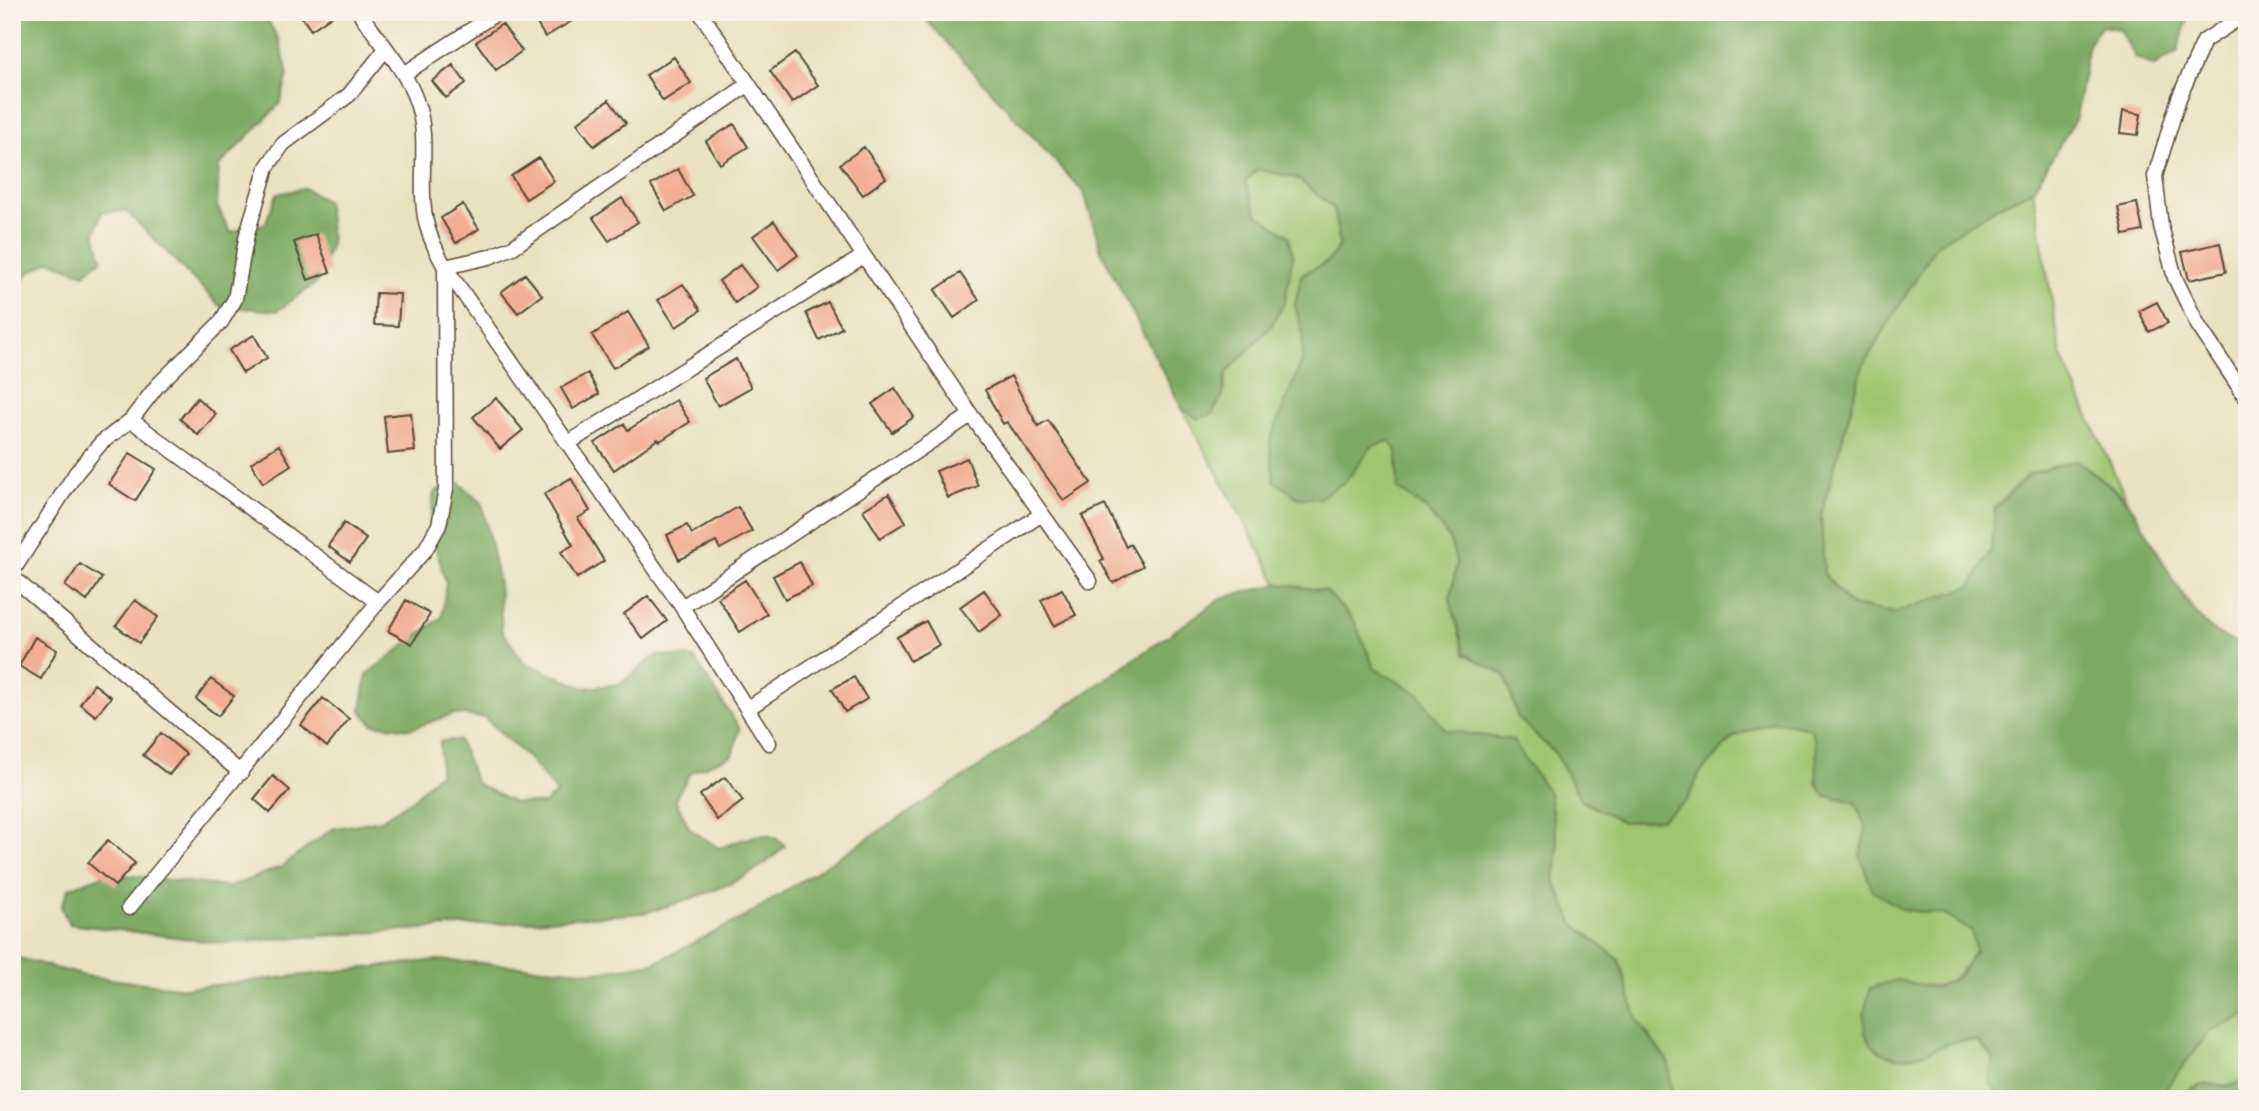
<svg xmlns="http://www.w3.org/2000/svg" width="2259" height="1111" viewBox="0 0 2259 1111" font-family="'Balsamiq Sans',sans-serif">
<rect width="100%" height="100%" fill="#f7f3e8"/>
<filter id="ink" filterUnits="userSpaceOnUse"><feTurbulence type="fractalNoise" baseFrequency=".0143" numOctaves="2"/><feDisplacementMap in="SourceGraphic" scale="14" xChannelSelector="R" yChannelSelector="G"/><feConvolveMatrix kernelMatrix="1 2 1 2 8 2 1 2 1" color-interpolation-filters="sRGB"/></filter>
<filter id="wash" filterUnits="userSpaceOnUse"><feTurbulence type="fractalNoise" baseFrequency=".00686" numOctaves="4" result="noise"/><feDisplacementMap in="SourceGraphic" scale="28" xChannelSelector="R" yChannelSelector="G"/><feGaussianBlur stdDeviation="1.57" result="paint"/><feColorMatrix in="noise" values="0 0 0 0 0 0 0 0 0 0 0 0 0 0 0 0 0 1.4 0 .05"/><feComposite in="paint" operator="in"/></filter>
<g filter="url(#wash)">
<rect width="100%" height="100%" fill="#e9e2c1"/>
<path fill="#9ec672" stroke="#6c7848" stroke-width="2" d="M1257,169L1297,178L1333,208L1340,245L1326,263L1302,275L1295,304L1303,334L1302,362L1270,441L1346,481L1372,446L1389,441L1397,451L1398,489L1426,509L1449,538L1457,563L1450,599L1465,654L1505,675L1518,718L1555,753L1582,801L1623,822L1661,819L1687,800L1700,773L1733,737L1774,721L1810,728L1819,746L1816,783L1824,795L1855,802L1866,828L1860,855L1903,910L1943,914L1972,931L1975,951C1948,991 1942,990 1897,980L1919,1055L1953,1040L1977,1041L1993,1056L1990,1082L2002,1099H1665L1672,1094L1668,1062L1637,1020L1619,960L1573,923L1554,880L1558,848L1513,740L1445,731L1419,694L1374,668L1354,621L1326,591L1278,584L1181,407L1198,419L1222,397L1227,372L1272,325L1289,236L1257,214L1245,182Z
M2033,190L2061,355L2128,503L2076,460L1995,508L1991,550L1971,586L1894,613L1850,605L1824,574L1821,515L1863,365L1936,245L2001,205Z
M2247,1015V1078C2224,1091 2223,1081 2202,1085C2183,1089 2185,1099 2158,1099L2210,1031Z"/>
<path fill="#7eab64" stroke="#5c6a41" stroke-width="2" d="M12,12H263L279,40L288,75L280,104L219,166L217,206L230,232L265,224L277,194L305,188L327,202L331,244L316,283L277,311L220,306L126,211L102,212L95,233L102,259L84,274L50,261L28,273L12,299Z
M919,12H2190L2177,52L2154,66L2136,58L2119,29L2101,26L2089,43L2076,118L2033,190L2001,205L1936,245L1863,365L1821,515L1824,574L1850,605L1894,613L1971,586L1991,550L1995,508L2029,474L2076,460C2093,474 2117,488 2130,505C2158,543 2194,646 2247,643V1015L2210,1031L2158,1099H2002L1990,1082L1993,1056L1977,1041C1948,1039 1947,1046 1921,1054C1893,1063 1863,1052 1864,1020C1864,1009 1868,998 1870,988L1896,980L1935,988L1958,977L1975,951L1972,931L1943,914L1903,910L1872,890L1860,855L1866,828L1855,802L1824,795C1809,773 1824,756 1810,728L1774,721L1733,737L1700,773L1687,800L1661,819L1623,822L1582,801L1555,753L1518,718L1505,675L1465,654L1450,599L1457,563L1449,538L1426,509L1398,489L1397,451L1389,441L1372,446L1346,481L1320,498H1299L1274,481L1270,441L1302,362L1303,334L1295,305L1302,274L1326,263L1340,245L1333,207L1297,178L1257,169L1245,182L1257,214L1289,236L1293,255L1285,301L1272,325L1227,372L1222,397L1212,414L1198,419L1181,407L1101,251L1084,193Z
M456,480L482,503L499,584L502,631L524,662L584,688L620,684L657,655L694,658L740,729L732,755L691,772L675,799L690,829L719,848C741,841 768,824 785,846C750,884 692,898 645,913L223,943L69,924L61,907L69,888L108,873L229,887L281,867L332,829L381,820L414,798L440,772V741L459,740L476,783L512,802L544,804L557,793L530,760L485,718L454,714L410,729L373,724L361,711L367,674L442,617L446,583L430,527L434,492Z
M1278,584L1326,591L1354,621L1374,668L1419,694L1445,730L1512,740L1549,793L1558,848L1554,880L1573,923L1619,960L1637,1020L1668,1062L1672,1094L1665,1099H12V956L85,976L187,988L438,960L597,972L654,963L743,918L969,774L1222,598Z
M2247,1078V1099H2177L2202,1085L2231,1087Z"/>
<g id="blocks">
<path fill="#f2ae94" d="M298,12H337L311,30Z
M530,12H587L545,37Z
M502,24L522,51L496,70L476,42Z
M795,53L818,85L792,103L770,71Z
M674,57L691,83L663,101L646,75Z
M453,65L466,83L446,98L432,81Z
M609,100L626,123L594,146L577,123Z
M2123,111L2141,114L2138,135L2120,133Z
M734,124L748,147L720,164L706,141Z
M864,147L886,178L863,195L840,164Z
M539,158L554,181L526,199L511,176Z
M678,169L693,196L666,211L651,185Z
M622,198L638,222L609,241L593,218Z
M2137,203L2143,231L2124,235L2118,207Z
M463,204L479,229L456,243L441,218Z
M774,221L798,255L778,270L753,236Z
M316,234L330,272L308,280L294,242Z
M2220,243L2226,272L2189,280L2182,252Z
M740,265L757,287L735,303L719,281Z
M960,273L979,300L954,318L935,290Z
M525,274L542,295L518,313L501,292Z
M683,284L701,310L676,327L658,300Z
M376,293L400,294L398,326L374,325Z
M828,302L842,328L819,340L806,313Z
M2157,302L2168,323L2149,332L2139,311Z
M628,312L649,346L613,368L592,335Z
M254,335L267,358L243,373L229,350Z
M736,359L751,387L718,406L703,378Z
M588,373L599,394L573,409L561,388Z
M1011,376L1038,426L1048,420L1091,483L1064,501L1007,422L1003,424L985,390Z
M895,388L914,417L892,432L872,404Z
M197,398L216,414L198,435L180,419Z
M496,398L523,430L500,449L473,417Z
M676,400L690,422L660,441L658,439L614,470L595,443L624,424L628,430Z
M411,413L415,451L388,454L384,416Z
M279,445L291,465L263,483L251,463Z
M130,453L156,469L135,501L109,484Z
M967,458L978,486L948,498L936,471Z
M571,478L590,511L578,518L604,561L577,578L561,552L573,545L544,494Z
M889,494L906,522L880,538L863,510Z
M1105,505L1126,547L1130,544L1143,566L1113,583L1100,561L1104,559L1082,516Z
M738,507L752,531L720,549L716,542L679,560L667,535L687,525L692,534Z
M344,523L366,539L350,562L328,546Z
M800,562L812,586L785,599L773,576Z
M80,564L102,578L87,601L65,586Z
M745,580L767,614L740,632L718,598Z
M1062,589L1076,615L1054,626L1041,600Z
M984,590L1002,615L979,632L960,607Z
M648,596L667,621L643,639L624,614Z
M135,600L158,617L139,643L116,626Z
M406,600L430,614L412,644L388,631Z
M926,621L939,645L910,661L897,637Z
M35,637L57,650L41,679L19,666Z
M854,677L867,699L845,712L832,689Z
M211,679L234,696L218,716L196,699Z
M94,684L111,697L96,716L80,704Z
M323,698L349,719L327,747L301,725Z
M161,733L186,754L169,775L143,755Z
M273,776L290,790L270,813L254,799Z
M725,777L743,801L717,820L700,795Z
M108,840L135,863L115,886L88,863Z"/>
</g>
</g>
<g filter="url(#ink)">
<use href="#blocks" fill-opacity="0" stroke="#554636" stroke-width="2"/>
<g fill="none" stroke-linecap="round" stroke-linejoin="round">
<g stroke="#554636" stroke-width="17">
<path id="street" d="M700,12L971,415L1090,581
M2247,13L2204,41L2179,98L2155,176L2161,226L2175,278L2198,325L2247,399
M404,74L498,12
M749,84L513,247L489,257L445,267L682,607L769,743
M131,420L378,602
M570,442L862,257
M12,572L76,473L101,443L131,420L157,386L221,322L235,299L247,234L267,167L283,144L349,95L385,50
M12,577L241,773
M682,607L971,415
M747,709L1042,514
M129,908L378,602L425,550L439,525L446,489L445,267C436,251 428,235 425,217C418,179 430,140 417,103C406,69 379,41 359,12"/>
</g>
<use href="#street" stroke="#fff" stroke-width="14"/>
</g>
</g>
<rect width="2259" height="1111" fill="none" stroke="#f7f3e8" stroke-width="42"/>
</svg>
